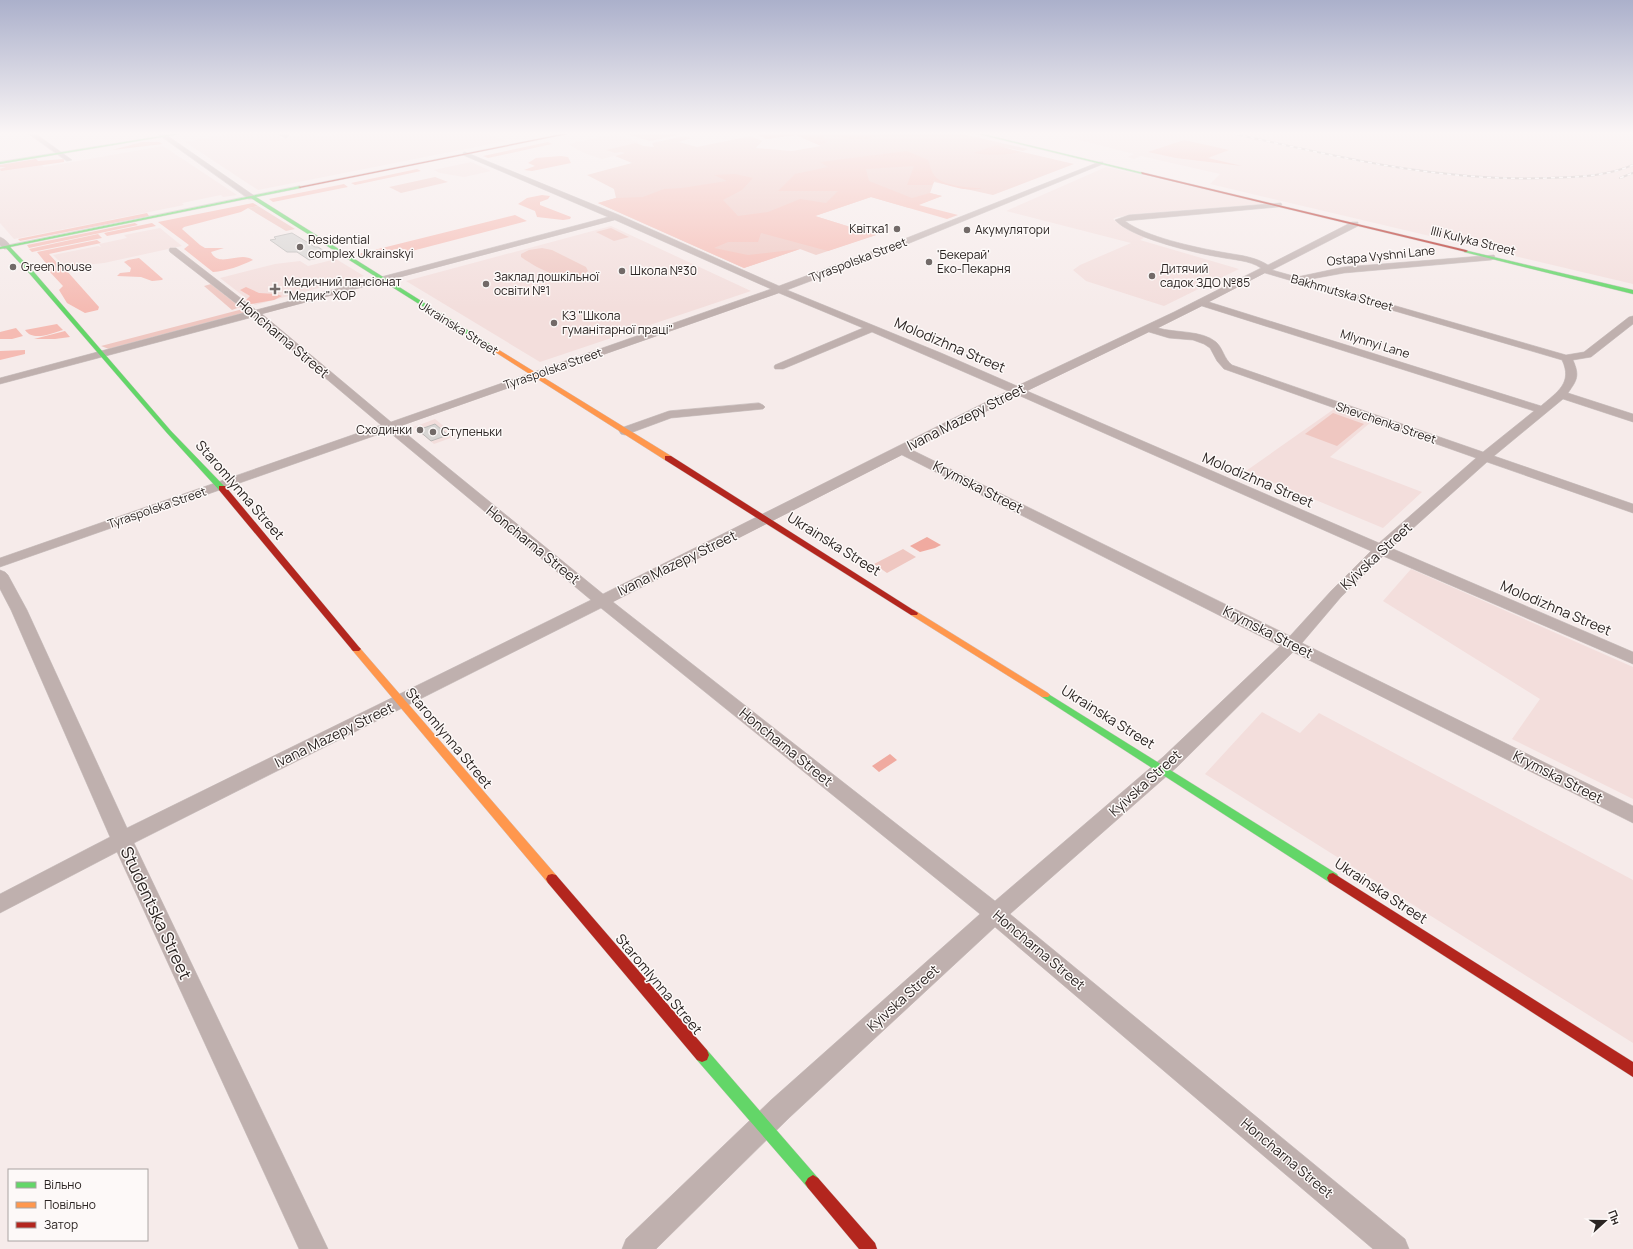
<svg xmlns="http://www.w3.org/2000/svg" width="1633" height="1249" viewBox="0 0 1633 1249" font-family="Manrope,sans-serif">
<rect width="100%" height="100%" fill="#f6ebea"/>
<path fill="#f3dedc" d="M228,134H274L281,138L305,134H313L320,137L340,134H488L506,141L258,190L185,142Z
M615,134L640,143L607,150L615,153L621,152L626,153L602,159L584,153L568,144Z
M1073,134H1633V284L1210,184L1220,174L1141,156L1134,159L1127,157L1134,154L1067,137L1076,135Z
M163,146L237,195L223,197L221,195L182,203L184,205L14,239L0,223V165L36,159L44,167Z
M471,162L491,171L464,177L440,173L434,170Z
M1106,167L1268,204L1117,217L1113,219L1125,228L1147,236L1140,240L1239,269L1164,306L1086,281L1073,270L1080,265L1131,243L1006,211Z
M611,226L751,291L540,362L406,281Z
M160,228L182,246L104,263L65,267L53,255L98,246L101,247L99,244L127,238L124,235Z
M336,259L364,276L255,305L220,278L275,264L300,261L308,266Z
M1334,409L1371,422L1330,457L1422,492L1383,528L1246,471Z
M435,419L456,436L434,444L414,427Z
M1411,569L1633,667V799L1512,739L1540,699L1383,601Z
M1262,712L1300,733L1319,713L1633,880V1043L1205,774Z"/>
<path fill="#efc7c1" d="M626,134H674L678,135L650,141Z
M763,134H962L1028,149L1023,151L997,146L1074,164L993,195L934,182L930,193L942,196L909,208L871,197L815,216L876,235L816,255L800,249L744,268L598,203L616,198L614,189L587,175L632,163L615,156L625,153L621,152L615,153L606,150L636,143L644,146L654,147L652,143L684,136L692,138L679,142L697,147L751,136L762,141L756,148L792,151L821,146L796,135L767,139L758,135Z
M435,177L448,182L401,193L389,187Z
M258,206L295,229L286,231L248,208Z
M611,228L629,237L614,241L596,232Z
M542,248L552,250L586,267L588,271C569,287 537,268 521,257V254L529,250Z
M211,284L240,307L232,310L204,286Z
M243,309L247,312L109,349L101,346Z
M1333,413L1364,424L1337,446L1305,434Z
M903,549L916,557L887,573L874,564Z"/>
<path fill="#f5bbb3" d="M763,134H877C866,146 837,135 822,135L827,142L819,145L796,135L767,139L758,135Z
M1184,140L1229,150L1208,158L1242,166L1176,158L1148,152Z
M142,142H159L163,144L112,150Z
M548,142L552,144L488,158L483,156Z
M996,145L1020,152C1007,155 987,156 974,153Z
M907,151L928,160C930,165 931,171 934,175C941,186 970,188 982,188C968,193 946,185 933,180L934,182L932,185H907L914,166L866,169L869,181L912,198L930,193L942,196L919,205L958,215L947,219L871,197L815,216L876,235L828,251L761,233L758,242H728L714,248L748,255L800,249L744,268L598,203L616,198L643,197L664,189L682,188L727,181L714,175L735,174L753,178L742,190L723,200L738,216L768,212L800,199L826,203L838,191H778L795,174L828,167L820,162Z
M561,156L568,157L571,163L532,171L524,170L535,166L528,163L536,158Z
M36,159L38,161L64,159V162L1,171L0,169L6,167H0V165Z
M417,169L421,171L355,185L351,183Z
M344,184L348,187L273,202L269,199Z
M542,195L550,196L548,199L540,202V205L571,217L570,219L563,220L537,217L535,211L518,204L527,198Z
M253,203L258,206L248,208L241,212L184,227L182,229L200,245L205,248H224L211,252C219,269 240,250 253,260C240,266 227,271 213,272L184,249L189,245L158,222Z
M147,213L149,216L20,241L18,239Z
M515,215L527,221L408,252L401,248L364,257L358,254Z
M135,223L138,225L29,248L27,245Z
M152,223L156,226L107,236L104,233Z
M98,234L102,238L32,252L29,249Z
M97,240L101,243L49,254L59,265L74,263L77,264L66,270L99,307L98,310L85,313L67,303L59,290L63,286L48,270L49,267L37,252Z
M139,258L163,279L162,280L152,281L141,277L117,276L120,273L130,272L131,268L124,262L128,260Z
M246,287L259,293L276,294L282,296L274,300L251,304L246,300L250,296L240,290Z
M57,324L63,330C52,333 33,342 25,330Z
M16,328L23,336L12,339H0V332Z
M65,331L70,337L55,339H34Z
M25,350V354L0,360V351Z"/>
<path fill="#f0aaa0" d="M927,537L941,545L935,548L920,552L910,546Z
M890,754L897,760L879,772L872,766Z"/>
<path fill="#d8d6d4" stroke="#bcbab8" d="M292,233L315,247H318L331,255L309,260L297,252H287L270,240L276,239L274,237Z
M435,424L448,435L431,441L418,430Z"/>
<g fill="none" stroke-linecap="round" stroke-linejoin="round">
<g stroke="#d1c8c7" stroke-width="1">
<path id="street" d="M29,134H36L72,160L67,161Z
M158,134H165L256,197L255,199H249Z
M278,134H286L289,136L286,138Z
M465,152L619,215L779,286L894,243L1099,162H1103V164L900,247L787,290L941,353L1017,386L1174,312L1261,268C1249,260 1233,260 1219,257C1195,253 1131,238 1115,220L1129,215L1281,203L1282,205L1278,207L1125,221C1146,237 1194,247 1221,252C1237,255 1254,256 1268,265L1352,222H1358V226L1272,270L1297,277L1344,267L1494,255L1495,257L1494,259L1491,260L1344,273L1306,280L1566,355L1584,352L1629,317L1633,316V324L1591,357L1573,360C1580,376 1577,380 1568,393L1633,414V422L1563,399L1494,456L1633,504V513L1487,462L1391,548L1633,652V664L1383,556L1341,597L1302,643L1633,806V823L1293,652L1177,767L1010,914L1405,1239L1409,1249H1373L995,927L789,1118L656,1249H622L626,1239L771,1100L980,914L601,608L134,843L328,1249H299L117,852L0,913V894L110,837L11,610L0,589V570L5,572L8,575L27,610L127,828L591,600L388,431L0,567V558L381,425L253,317L0,384V378L247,312L170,252L169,250L170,248H176L256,310L608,217L463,155V153ZM615,220L771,289L391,422L262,314ZM1265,273L1562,360C1573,383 1557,392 1541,406L1209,302ZM779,293L863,328L775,365L774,367L775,369H783L872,332L1008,391L603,594L398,427ZM1202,306L1534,411L1483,452L1232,365C1224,359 1223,348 1216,342C1202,330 1175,333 1158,328ZM1149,332L1169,338L1193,340L1204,344L1210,348L1217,361L1224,369L1476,458L1379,543L1027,391ZM1018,395L1371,551L1331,591L1290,636L912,450ZM902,455L1280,646L1163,757L995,901L613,602Z
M0,237C5,239 9,243 11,247L10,249H4L0,245Z
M759,403L763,405L765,407L763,409L671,418L625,435L621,434L619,431L621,428L669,411Z"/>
</g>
<g stroke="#d1c8c7" stroke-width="1">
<path id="fast" d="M174,134H180L0,164V162Z
M978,134H983L1144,173L1142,174Z
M300,186L301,188L256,197L496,348V350H492L251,198L10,247L33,271L171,431L226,488L225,490H219L167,433L29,273L6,248L0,249V247Z
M1464,250L1633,290V294L1464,252Z
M1045,692L1337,874L1339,878L1337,882L1333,883L1329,882L1042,697L1040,695L1042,693Z
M702,1048L707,1050L818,1178L821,1183L818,1188L813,1191L808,1188L697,1060L695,1055L697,1050Z"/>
</g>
<g stroke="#d1c8c7" stroke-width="1">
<path id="slow" d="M494,347L671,456L672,458L671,460H665L492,350L491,349Z
M914,610L1048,693L1050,695L1048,697H1042L911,615L910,613L911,611Z
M356,646L359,647L556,875L558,879L556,883L552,884L548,883L353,651L351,649L353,647Z"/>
</g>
<g stroke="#d1c8c7" stroke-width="1">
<path id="jam" d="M562,134H568L300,188L298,187Z
M1141,172L1466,250L1468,251L1466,252L1142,174Z
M665,456H671L918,613L917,615H911L665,460Z
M219,486H225L359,647L361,649L359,651H353L219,490Z
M1333,873L1633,1062V1077L1329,882L1327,878L1329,874Z
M552,874L556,875L707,1050L709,1055L707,1060L702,1062L697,1060L548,883L546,879L548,875Z
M813,1175L818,1178L875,1243L877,1249H859L808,1188L805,1183L808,1178Z"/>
</g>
<use href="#street" fill="#bfb0ae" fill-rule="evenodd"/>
<use href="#fast" fill="#63d668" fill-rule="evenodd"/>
<use href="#slow" fill="#ff974d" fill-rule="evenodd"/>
<use href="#jam" fill="#b3261e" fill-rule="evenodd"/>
<g stroke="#baafad" stroke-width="2">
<path id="rail" d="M1235,134C1338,157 1440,182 1547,178C1576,177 1605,177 1633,165
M1620,178L1633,173"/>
</g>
<use href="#rail" stroke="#fdf9f8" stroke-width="1.5" stroke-dasharray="4" stroke-linecap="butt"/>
</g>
<linearGradient id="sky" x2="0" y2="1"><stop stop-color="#abb0cb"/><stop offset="0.43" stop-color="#fbf6f6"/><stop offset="1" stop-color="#fbf6f6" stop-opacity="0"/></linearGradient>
<rect width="1633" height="309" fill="url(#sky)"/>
<g fill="#726a68" stroke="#fdf9f8" stroke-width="1.5">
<circle cx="897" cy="229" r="4"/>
<circle cx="967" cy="230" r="4"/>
<circle cx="300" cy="247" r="4"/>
<circle cx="929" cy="262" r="4"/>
<circle cx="13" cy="267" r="4"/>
<circle cx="622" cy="271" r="4"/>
<circle cx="1152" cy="276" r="4"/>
<circle cx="486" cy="284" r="4"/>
<path d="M273 283h4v4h4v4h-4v4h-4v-4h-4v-4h4z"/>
<circle cx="554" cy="323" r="4"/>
<circle cx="420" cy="430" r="4"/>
<circle cx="433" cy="432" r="4"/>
</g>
<g text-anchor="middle" stroke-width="3" stroke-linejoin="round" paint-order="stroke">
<g font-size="12" fill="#2b2422" stroke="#fdf9f8" text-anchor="start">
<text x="889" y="233" text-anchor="end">Квітка1</text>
<text x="975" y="234">Акумулятори</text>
<text x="308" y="244">Residential<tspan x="308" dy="14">complex Ukrainskyi</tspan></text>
<text x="937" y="259">'Бекерай'<tspan x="937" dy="14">Еко-Пекарня</tspan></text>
<text x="21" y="271">Green house</text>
<text x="1160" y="273">Дитячий<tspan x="1160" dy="14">садок ЗДО №85</tspan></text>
<text x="630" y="275">Школа №30</text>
<text x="494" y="281">Заклад дошкільної<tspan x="494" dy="14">освіти №1</tspan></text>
<text x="284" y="286">Медичний пансіонат<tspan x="284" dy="14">"Медик" ХОР</tspan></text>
<text x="562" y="320">КЗ "Школа<tspan x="562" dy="14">гуманітарної праці"</tspan></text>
<text x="412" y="434" text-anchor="end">Сходинки</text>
<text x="441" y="436">Ступеньки</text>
</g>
<g font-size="12" fill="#2b2422" stroke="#fdf9f8">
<text transform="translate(1473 241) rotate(14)" y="4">Illi Kulyka Street</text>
<text transform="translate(1381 256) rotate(-6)" y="4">Ostapa Vyshni Lane</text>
<text transform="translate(858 260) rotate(-21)" y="4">Tyraspolska Street</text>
<text transform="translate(1342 293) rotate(16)" y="4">Bakhmutska Street</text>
<text transform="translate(458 328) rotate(32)" y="4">Ukrainska Street</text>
<text transform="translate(1375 344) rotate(17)" y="4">Mlynnyi Lane</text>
<text transform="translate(553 369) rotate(-19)" y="4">Tyraspolska Street</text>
<text transform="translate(1386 423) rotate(19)" y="4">Shevchenka Street</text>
<text transform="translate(157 508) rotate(-19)" y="4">Tyraspolska Street</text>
</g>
<g font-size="14" fill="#2b2422" stroke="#fdf9f8">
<text transform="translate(283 338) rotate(40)" y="5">Honcharna Street</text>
<text transform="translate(950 345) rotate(23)" y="5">Molodizhna Street</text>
<text transform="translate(966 417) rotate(-27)" y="5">Ivana Mazepy Street</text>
<text transform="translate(1258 480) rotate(23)" y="5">Molodizhna Street</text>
<text transform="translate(978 487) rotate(27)" y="5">Krymska Street</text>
<text transform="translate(240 490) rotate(49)" y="5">Staromlynna Street</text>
<text transform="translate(834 544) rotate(32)" y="5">Ukrainska Street</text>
<text transform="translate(533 545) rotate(39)" y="5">Honcharna Street</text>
<text transform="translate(1376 556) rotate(-43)" y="5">Kyivska Street</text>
<text transform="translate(677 563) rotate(-26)" y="5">Ivana Mazepy Street</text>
<text transform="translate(1556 608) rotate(23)" y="5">Molodizhna Street</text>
<text transform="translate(1268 632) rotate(27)" y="5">Krymska Street</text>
<text transform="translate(1108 717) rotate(32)" y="5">Ukrainska Street</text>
<text transform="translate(334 735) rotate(-26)" y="5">Ivana Mazepy Street</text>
<text transform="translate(449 738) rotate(50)" y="5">Staromlynna Street</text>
<text transform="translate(786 747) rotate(39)" y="5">Honcharna Street</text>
<text transform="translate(1558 777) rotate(27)" y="5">Krymska Street</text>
<text transform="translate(1145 783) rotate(-42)" y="5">Kyivska Street</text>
<text transform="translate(1381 891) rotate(33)" y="5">Ukrainska Street</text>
<text transform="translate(1039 950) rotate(40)" y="5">Honcharna Street</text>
<text transform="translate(659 984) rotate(50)" y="5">Staromlynna Street</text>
<text transform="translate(903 998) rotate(-42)" y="5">Kyivska Street</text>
<text transform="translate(1287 1158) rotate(40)" y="5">Honcharna Street</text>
</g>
<g font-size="17" fill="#2b2422" stroke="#fdf9f8">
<text transform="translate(156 913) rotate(65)" y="6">Studentska Street</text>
</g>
</g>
<rect x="8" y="1169" width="140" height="72" fill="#fdf9f8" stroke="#a9a4a2"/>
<rect x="16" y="1182" width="20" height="6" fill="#63d668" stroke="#a9a4a2"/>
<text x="44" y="1189" font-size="12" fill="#2b2422">Вільно</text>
<rect x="16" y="1202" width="20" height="6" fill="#ff974d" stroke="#a9a4a2"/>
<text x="44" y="1209" font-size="12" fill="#2b2422">Повільно</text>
<rect x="16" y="1222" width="20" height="6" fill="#b3261e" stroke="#a9a4a2"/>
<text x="44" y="1229" font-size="12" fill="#2b2422">Затор</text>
<g transform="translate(1605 1221) rotate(69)" stroke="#fdf9f8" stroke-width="3" paint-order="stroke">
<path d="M0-3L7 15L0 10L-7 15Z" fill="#2b2422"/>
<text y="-6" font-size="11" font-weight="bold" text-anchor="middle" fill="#2b2422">Пн</text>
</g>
</svg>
